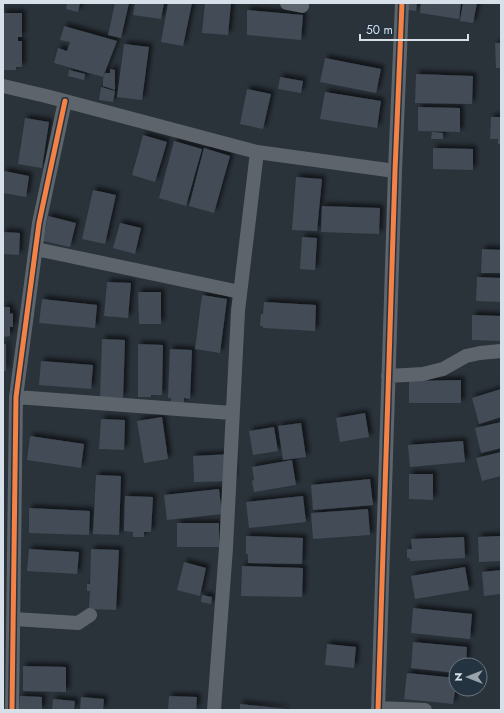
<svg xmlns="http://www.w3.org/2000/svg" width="504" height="713" viewBox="0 0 504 713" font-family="Jost,sans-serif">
<defs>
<filter id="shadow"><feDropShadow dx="3.5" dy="-3.5" stdDeviation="2" flood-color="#0009"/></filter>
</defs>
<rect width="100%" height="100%" fill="#2a323a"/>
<path fill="#424c57" filter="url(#shadow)" d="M67,3H80L78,12L66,9Z
M115,3H129L121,38L108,35Z
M135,3H164L161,19L133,15Z
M168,3H192L183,46L161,42Z
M205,3H231L228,35L202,33Z
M409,3H417L416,11L408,10Z
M421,3H461L459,19L420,13Z
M463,3H477L473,23L460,21Z
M247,10L303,15L301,40L247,35Z
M3,13H22V37H18V41H22V67H16V70H3Z
M64,26L117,41L103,77L54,63L58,48L67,51L70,42L60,40Z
M495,43H501V68H496Z
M124,44L149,47L142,100L117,97Z
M325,58L381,69L376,93L320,82Z
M110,69L115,70V90L103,86V78L105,73H110Z
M69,70L85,74L84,80L68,76Z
M416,74L473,76L472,104L415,103Z
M280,77L303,81L301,93L278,89Z
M101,87L115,91L113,102L99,100Z
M247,89L271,94L263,129L240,124Z
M325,92L381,101L377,128L320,119Z
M418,107L460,108V132L418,131Z
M491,117H501V144H498V139H490Z
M25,118L49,122L42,168L18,164Z
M432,132L443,133V139H431Z
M143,135L167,142L155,182L132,175Z
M174,141L202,149L186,206L159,198Z
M204,148L230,156L214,213L189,206Z
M433,148L473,149V170L433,169Z
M4,171L29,176L26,197L3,193Z
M296,177L322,179L317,231L292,230Z
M93,190L116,195L105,244L82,239Z
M322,206L380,208L379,234L321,232Z
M48,216L76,223L70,247L43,241Z
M120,223L141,228L135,254L113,248Z
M3,232L20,233L19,255L3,254Z
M302,237L317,238L315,270L300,269Z
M482,249L501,250V273H481Z
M477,277L501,278V302L476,301Z
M107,282L131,283L128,318L104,316Z
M138,292H161V324H139Z
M202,295L227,299L220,353L195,349Z
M42,299L97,305L95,328L39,323Z
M264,302L316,305L315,331L263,328V326H260L261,314H263Z
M3,307H10V314L13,313V327H10V336L3,337Z
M472,315L501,316V341L472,340Z
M102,339L125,340L123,398L100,397Z
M3,344H6V371H3Z
M138,344L163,345L162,395H151V397H138Z
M170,349L192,350L190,399L184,398V403H171V398H168Z
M41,361L93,365L91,389L39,385Z
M461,380V403H409V381Z
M501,389V417L479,424L472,398Z
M365,413L369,437L340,442L336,418Z
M162,417L168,459L144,463L137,421Z
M101,419L125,420L124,450L99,449Z
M501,422V448L481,453L475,428Z
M301,423L306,457L283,460L278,426Z
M274,427L278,451L253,455L249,431Z
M30,436L84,444L81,468L27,460Z
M463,441L465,462L410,467L408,445Z
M501,452V476L482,481L476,458Z
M232,454L233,481L194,482L193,456Z
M292,460L296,485L254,492L252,481L254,480L252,467Z
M409,474H433V500L409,499Z
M96,475L121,476L119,535L93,534Z
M370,479L373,505L313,510L311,485Z
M219,489L222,514L167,520L164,495Z
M125,496L153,497L151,532H144V537H133V532L124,531Z
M303,496L306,522L249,528L246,502Z
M29,508L90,511L89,535L29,533Z
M368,509L370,535L313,539L311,513Z
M177,523H219V547H177Z
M246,536L303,538L302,564L248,563V554H246Z
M501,536V561L479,562L478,537Z
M464,537L465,558L410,561V558H407V549H412L411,539Z
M29,549L79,552L77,574L27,571Z
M91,549L119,550L116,610L89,609L90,591H87V584H90Z
M184,562L206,568L200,596L177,590Z
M242,566L303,568L302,597L241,596Z
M465,567L469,590L415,599L411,576Z
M501,570V594L484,596L482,572Z
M202,595L212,597L211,604L201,602Z
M413,608L472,614L470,639L411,633Z
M413,642L467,647L466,665H456V673L411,668Z
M327,644L356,647L354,668L325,665Z
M23,666L66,667V692L23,691Z
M407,673L456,678V689H460L459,692H455L453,704L404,699Z
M20,696L42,697V710H19Z
M169,696L197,697L196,710H168Z
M81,697L104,699L103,710H80Z
M53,699L75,701L74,710H52Z
M240,704L286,709V710H240Z"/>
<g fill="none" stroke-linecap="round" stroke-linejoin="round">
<path stroke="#5e646b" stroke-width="14" d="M287,3L302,6
M3,86L46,96L257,152L395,171
M36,249L240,292
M388,376L423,374L443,369L466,356L480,353L501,351
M16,397L232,413
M14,619L78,623L90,615
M378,708L425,710
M12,710L16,397L39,223L65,101
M214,710L226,548L238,311L257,152
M378,710L395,171L402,3"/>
<g stroke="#243340" stroke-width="8">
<path id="cycleway" d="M12,710L16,397L39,223L65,101
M378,710L395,171L402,3"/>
</g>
<use href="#cycleway" stroke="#f48246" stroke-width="5"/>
</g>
<rect width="504" height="713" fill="none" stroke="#d7e0e9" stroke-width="8"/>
<g transform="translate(468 677) rotate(270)"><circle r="19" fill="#243340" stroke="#6c7884"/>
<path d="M0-3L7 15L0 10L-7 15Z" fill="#9aa3ac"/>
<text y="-6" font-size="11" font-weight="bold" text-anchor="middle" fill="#d7e0e9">N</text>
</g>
<path d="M360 34v6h108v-6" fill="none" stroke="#d7e0e9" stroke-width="2"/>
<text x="366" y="34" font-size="12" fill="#d7e0e9" stroke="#243340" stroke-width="3" paint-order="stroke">50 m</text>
</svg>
